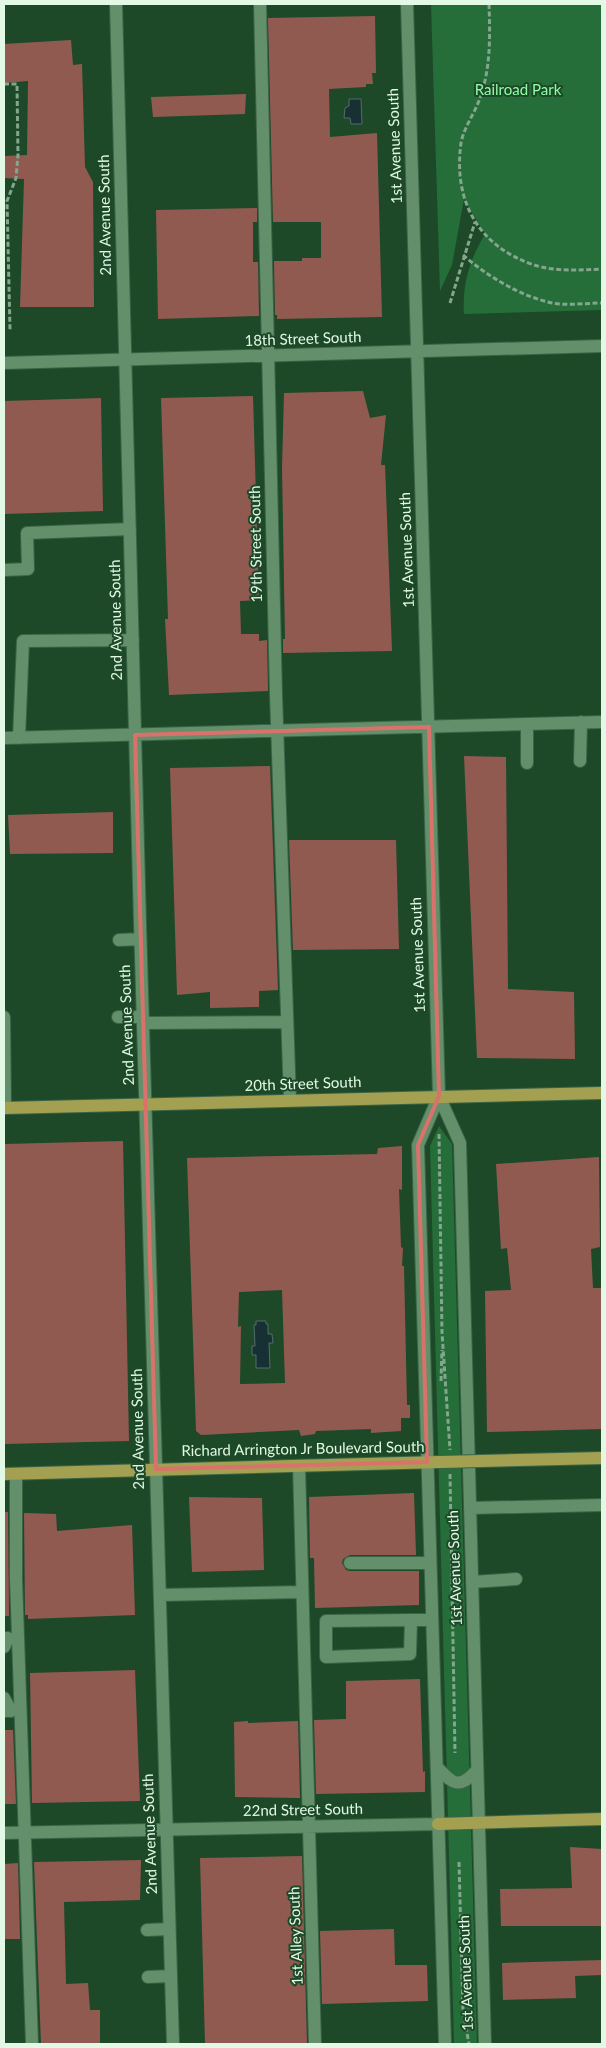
<svg xmlns="http://www.w3.org/2000/svg" width="606" height="2048" viewBox="0 0 606 2048" font-family="Lato,sans-serif">
<rect width="100%" height="100%" fill="#1d4928"/>
<path fill="#256d39" d="M431,4H602V310L464,314C462,284 470,259 485,234L464,199L452,265L440,291Z
M439,1126L452,1144L477,2044H454L430,1146Z"/>
<path fill="#173034" stroke="#546c69" d="M349,99H361L362,124H351L350,118H344L345,108L349,106Z
M256,1321H266V1324H268V1334H272L273,1343H269L270,1368H256V1355H252V1346H255L254,1325H256Z"/>
<path fill="#915a51" fill-rule="evenodd" d="M375,16L376,73H372L373,84H366V87L329,89L330,137L377,133L382,317L277,319V315H275L274,261H302V258H321V222H273L268,18Z
M71,40L73,65L82,64L85,167L93,182L94,307H20L24,179L4,178V156L27,155L28,81L4,83V44Z
M246,94L245,114L153,117L151,97Z
M257,208V222H253V262H258L259,316L158,319L156,210Z
M363,391L370,418L386,415L381,465H385L392,651L283,653V639H285L282,467L284,393Z
M253,396L259,600L240,601L241,634H259V641L267,640L268,691L169,695L165,619H168L161,398Z
M101,398L103,511L4,514V401Z
M464,756L506,757L508,989L574,992L575,1059L477,1058Z
M270,766L278,990L259,991V1007L210,1008V992L177,995L170,768Z
M113,812V853L10,854L8,815Z
M289,840H396L399,949L293,950Z
M123,1141L129,1441L4,1444V1144Z
M402,1146V1190L399,1189L401,1247L403,1248L402,1266H404L407,1405H410V1418H401V1431L371,1433V1429L316,1431L315,1434L301,1436L299,1430L201,1435L196,1431L187,1158L377,1154L378,1148ZM282,1290L285,1383L240,1384L241,1326L238,1327L239,1292Z
M599,1157L600,1247L591,1249L593,1288H602V1429L487,1432L485,1291L511,1290L507,1248L501,1249L496,1164Z
M414,1493L416,1555H350L343,1559L342,1563L346,1570L350,1571H419V1605L315,1608L314,1558H310L309,1497Z
M189,1497L262,1498L264,1570L192,1572Z
M4,1512H8L9,1616H4Z
M24,1513L56,1514L57,1531L132,1525L135,1615L28,1619V1615H25Z
M135,1670L140,1801L32,1803L30,1673Z
M420,1679L423,1772L425,1771V1792L316,1794L314,1720L346,1719V1681Z
M248,1721V1723L298,1721L300,1798L235,1797L234,1722Z
M4,1730H13L16,1804H4Z
M570,1847L602,1849V1926H501L500,1889L572,1888Z
M302,1856L307,2044H205L200,1858Z
M141,1860L140,1900L64,1902L66,1984L88,1983L90,2010H100V2044H41L34,1862Z
M18,1863L20,1939H4V1864Z
M394,1929L395,1965H427L428,2001L322,2004L320,1931Z
M602,1960V1975L575,1976L576,1998L503,2000L502,1963Z"/>
<g fill="none" stroke-linecap="round" stroke-linejoin="round">
<g stroke="#3a6447" stroke-width="14">
<path id="minor" d="M116,4L140,923L173,2044
M260,4L276,695L290,1100
M407,4L439,1096L460,1143L485,2044
M4,363L602,346
M4,570L28,569L27,533L130,529
M527,724V763
M4,738L602,722
M19,738L23,641L133,640
M580,761L581,722
M119,940L140,939
M4,1017L5,1108
M118,1017H143
M143,1023L287,1022
M439,1096L418,1145L445,2044
M299,1466L315,2044
M16,1474V1579L32,2044
M470,1508L602,1505
M350,1563H430
M472,1582L516,1579
M160,1595L302,1592
M411,1620L410,1654L326,1657V1621L411,1620H432
M4,1638H8L4,1647
M4,1698L11,1711H4
M437,1767C453,1784 459,1790 477,1770
M4,1833L438,1824
M147,1930L169,1929
M148,1977L170,1976"/>
</g>
<g stroke="#3a6447" stroke-width="14">
<path id="major" d="M4,1108L602,1093
M4,1474L440,1462
M438,1824L602,1819"/>
</g>
<path stroke="#84a68c" stroke-width="3" stroke-dasharray="5 2.5" stroke-linecap="butt" d="M489,4C490,36 491,67 480,98C475,113 464,127 461,143C453,201 478,246 534,265C556,272 580,270 602,269
M4,84H17L18,155L16,178L7,201L10,330
M463,255C487,276 520,296 552,303C568,306 586,303 602,303
M450,303L475,222
M439,1134L442,1333L450,1450
M441,1381L442,1350
M450,1474L455,1753
M459,1862L463,2011L469,2044"/>
<use href="#minor" stroke="#63906b" stroke-width="12"/>
<use href="#major" stroke="#a4a051" stroke-width="12"/>
<g stroke="#3a6447" stroke-width="14" stroke-linecap="butt">
<path id="major-bridge" d="M440,1462L602,1458"/>
</g>
<use href="#major-bridge" stroke="#a4a051" stroke-width="12"/>
</g>
<path fill="none" stroke="#da716a" stroke-width="4" stroke-linejoin="round" d="M429,727L439,1096L418,1145L427,1462L156,1469L135,735Z"/>
<g text-anchor="middle" stroke-width="4" stroke-linejoin="round" paint-order="stroke">
<g font-size="15" fill="#91fba8" stroke="#1d4928">
<text x="518" y="95">Railroad Park</text>
</g>
<g font-size="15" fill="#e1f9e5" stroke="#1d4928">
<text transform="translate(395 146) rotate(-92)" y="5">1st Avenue South</text>
<text transform="translate(105 215) rotate(-91)" y="5">2nd Avenue South</text>
<text transform="translate(303 339) rotate(-2)" y="5">18th Street South</text>
<text transform="translate(256 544) rotate(-91)" y="5">19th Street South</text>
<text transform="translate(407 550) rotate(-92)" y="5">1st Avenue South</text>
<text transform="translate(116 620) rotate(-91)" y="5">2nd Avenue South</text>
<text transform="translate(418 955) rotate(-92)" y="5">1st Avenue South</text>
<text transform="translate(127 1025) rotate(-92)" y="5">2nd Avenue South</text>
<text transform="translate(303 1084) rotate(-2)" y="5">20th Street South</text>
<text transform="translate(138 1429) rotate(-91)" y="5">2nd Avenue South</text>
<text transform="translate(303 1449) rotate(-1)" y="5">Richard Arrington Jr Boulevard South</text>
<text transform="translate(455 1568) rotate(-92)" y="5">1st Avenue South</text>
<text transform="translate(303 1810) rotate(-1)" y="5">22nd Street South</text>
<text transform="translate(150 1834) rotate(-92)" y="5">2nd Avenue South</text>
<text transform="translate(296 1936) rotate(-92)" y="5">1st Alley South</text>
<text transform="translate(466 1973) rotate(-92)" y="5">1st Avenue South</text>
</g>
</g>
<rect width="606" height="2048" fill="none" stroke="#e1f9e5" stroke-width="10"/>
</svg>
